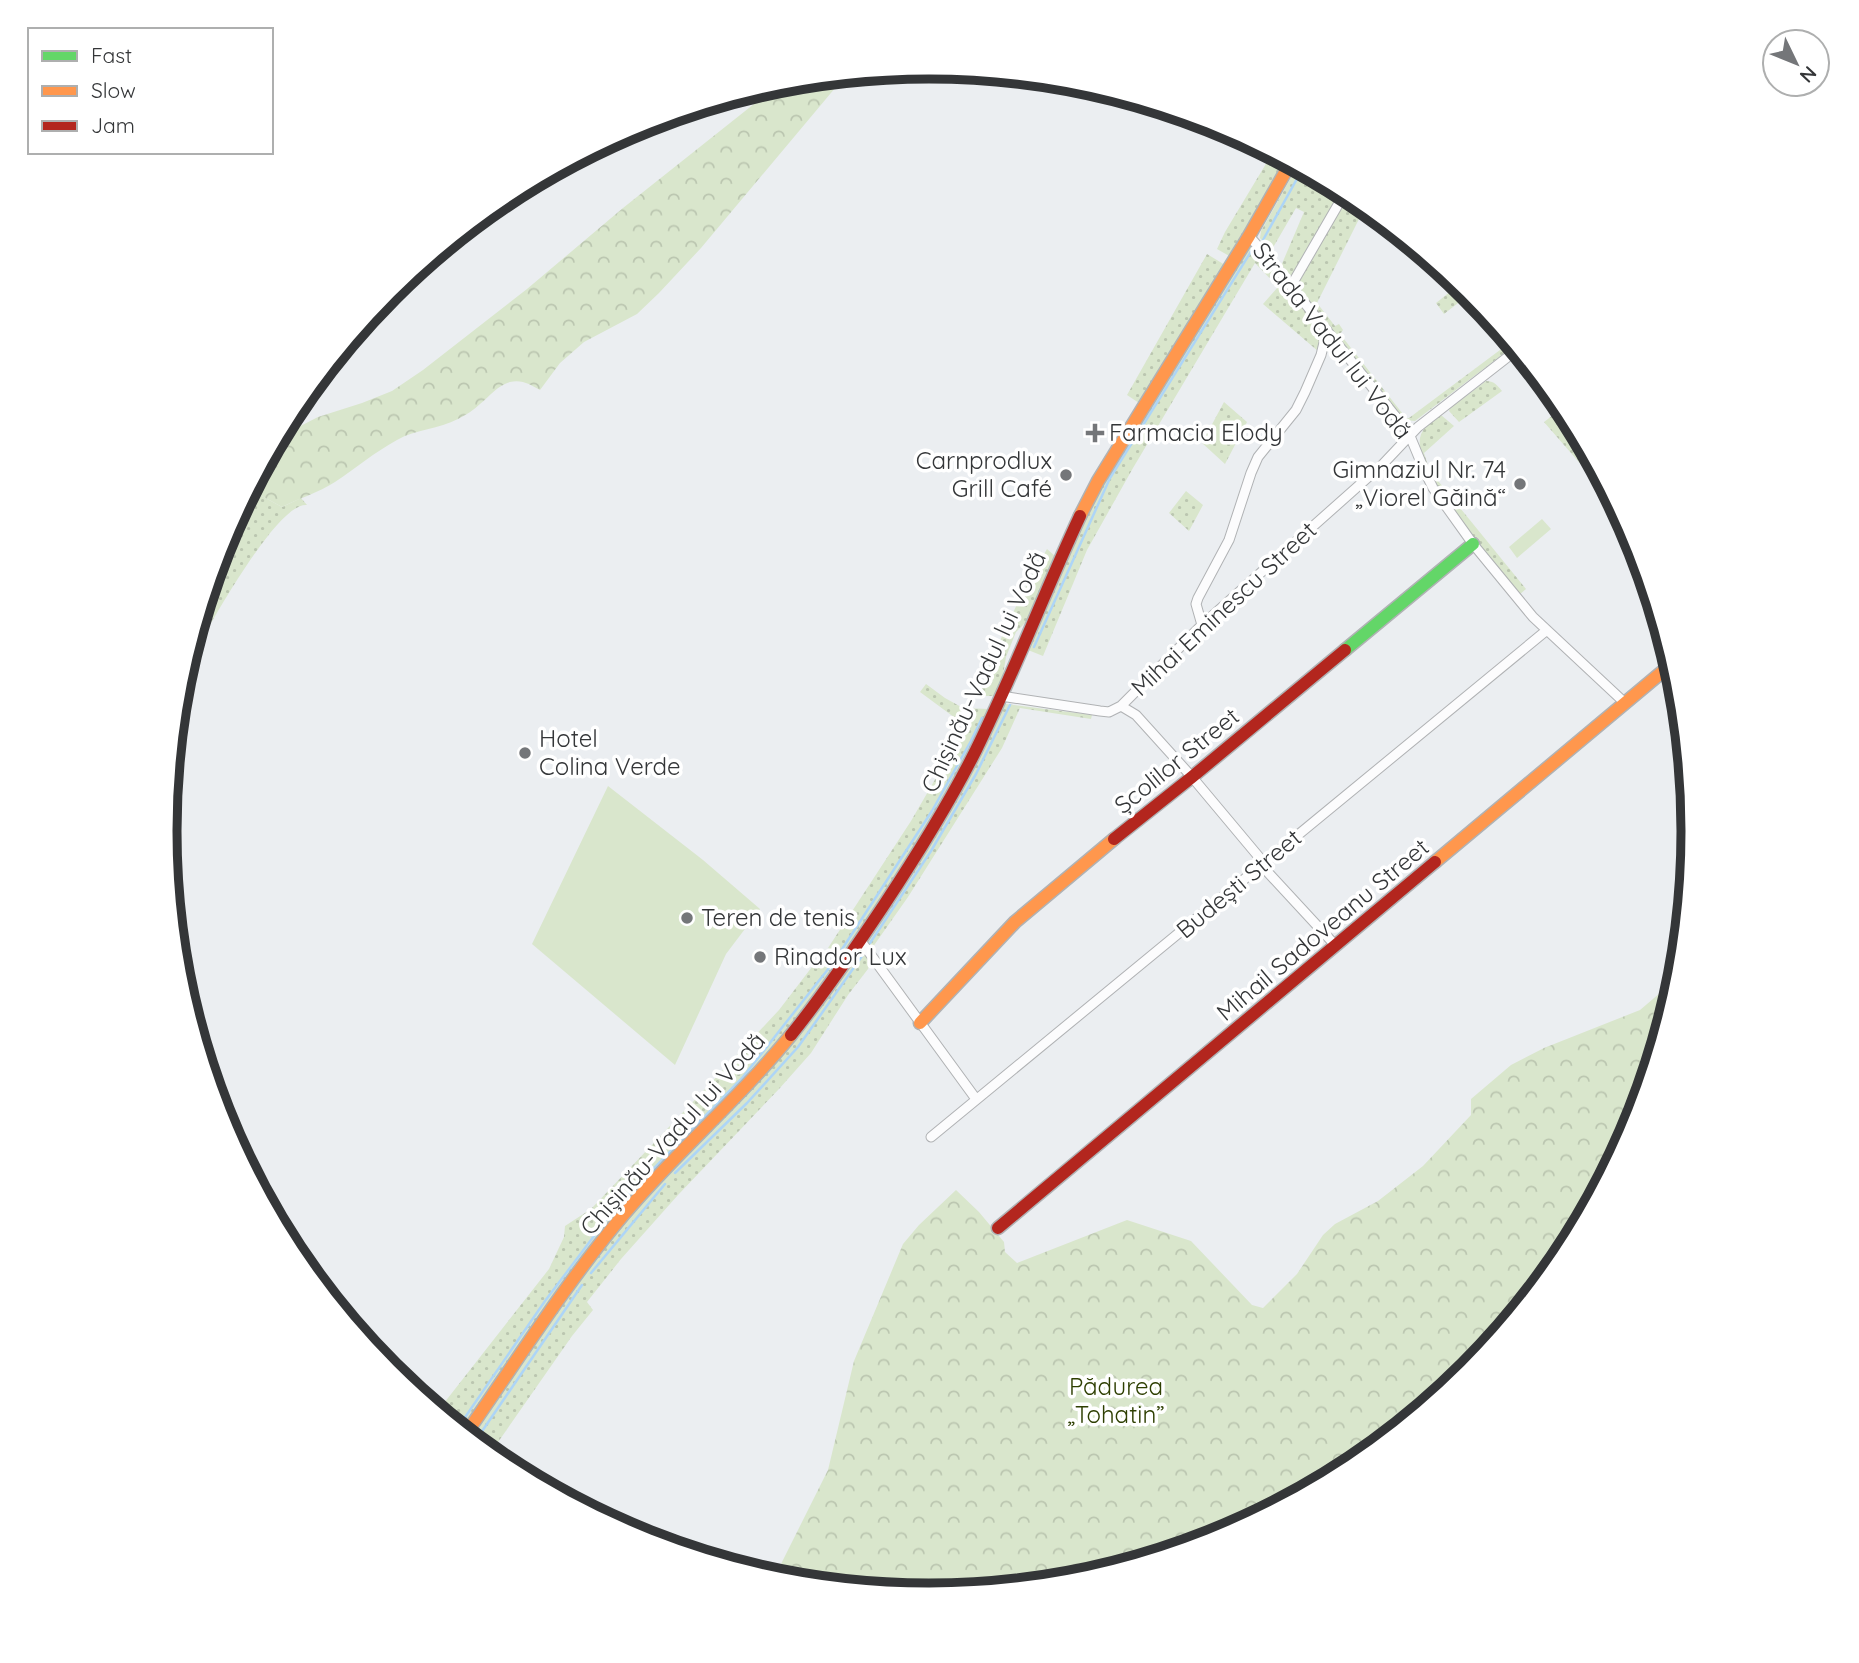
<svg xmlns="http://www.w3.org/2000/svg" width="1859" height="1663" viewBox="0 0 1859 1663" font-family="Quicksand,sans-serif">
<defs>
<pattern id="grass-dots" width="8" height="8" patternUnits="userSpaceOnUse" patternTransform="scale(1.75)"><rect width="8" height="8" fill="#d9e6cc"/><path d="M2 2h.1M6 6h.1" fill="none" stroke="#bbc6b0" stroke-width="1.8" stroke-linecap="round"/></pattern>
<pattern id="forest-crowns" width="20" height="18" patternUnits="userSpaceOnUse" patternTransform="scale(1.75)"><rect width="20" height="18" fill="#d9e6cc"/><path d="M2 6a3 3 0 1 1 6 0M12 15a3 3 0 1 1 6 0" fill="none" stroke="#bbc6b0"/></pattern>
</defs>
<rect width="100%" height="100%" fill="#ebeef1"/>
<path fill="url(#grass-dots)" d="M1273,152L1287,159L1231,257L1217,249L1225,232Z
M1298,165L1355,196L1367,205L1365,209L1374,211L1380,217L1363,211L1317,303L1335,326L1339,324L1343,330L1340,334L1406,418H1409L1512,341L1515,345L1415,421L1404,420L1301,292L1298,282L1281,266L1304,212L1296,208L1271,251L1260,238L1261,231Z
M1251,247L1260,254L1319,327V352L1263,304L1278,287L1255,263L1133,468L1087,550L1043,656L1028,650L1087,513L1107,476L1247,250Z
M1207,254L1225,265L1139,403L1127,395Z
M1461,283L1478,300L1471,293L1444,314L1436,303Z
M1486,381C1494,381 1497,385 1502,391L1459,422L1449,411L1450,408Z
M1224,402L1247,422L1225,464L1202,443Z
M1565,406L1613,495L1610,498L1544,422Z
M1441,415L1454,426L1424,453L1430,471L1526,589L1519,595C1495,564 1414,477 1420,438C1422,427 1433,421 1441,415Z
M249,489L282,507L301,498L307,505C275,501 197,648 181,677L223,538Z
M1186,491L1203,505L1189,531L1169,513Z
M1047,549L1055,556L1029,619L1016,632L1006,657L1003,675L994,696H977C997,645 1019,596 1047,549Z
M926,684L945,698L963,708L989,709C951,797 895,877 842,957L828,948L911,821L966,726L920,692Z
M1006,704L1092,715L1091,719L1020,708L1002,748L908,897L870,951L867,941L930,844L964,785L1002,707Z
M857,954L864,955L871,961L868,969L848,995L811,1053L779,1089L678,1195L621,1259L587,1302L593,1310L572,1336L489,1455L469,1438L594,1261L633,1210Z
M818,959L832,972L757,1068L665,1161L627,1201L602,1231L461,1432L437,1412L549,1269L564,1237L565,1226L591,1209L707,1087L779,1010Z"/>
<path fill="url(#forest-crowns)" d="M846,75L701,248L659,293L637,314L584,342L560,363L540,390C531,385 522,379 510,382C497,386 490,396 480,404C474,410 466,415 458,419C439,429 416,429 397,440C375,452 356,468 335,482C318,493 300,498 282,507L249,489L277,438L318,417L362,403L392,391L423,370L527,289L623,208L783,81Z
M1680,976L1636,1125L1565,1257L1470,1373L1354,1468L1222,1538L1078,1582L929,1596L780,1582L773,1580L828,1470L854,1361L903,1244L919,1225L956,1190L979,1212L1004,1242L1005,1252L1017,1263L1127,1220L1191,1241L1252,1305L1263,1308L1297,1274L1323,1235L1335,1224L1378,1201L1423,1166L1471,1115V1099L1511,1065L1544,1048L1640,1010Z"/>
<path fill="#d9e6cc" d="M1542,519L1551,529L1517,558L1509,547Z
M608,786L703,860L760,909L726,954L675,1065L532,944Z"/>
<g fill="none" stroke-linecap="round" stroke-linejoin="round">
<path stroke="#add5f7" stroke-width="2.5" d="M1263,240L1303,168
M1034,647L1110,478L1252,250
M870,943L931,851L976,774L1010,705
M837,957L932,811L971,741L982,718
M675,1173L747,1103L798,1047L862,956
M591,1273L665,1184
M457,1429L545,1301L616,1207L743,1077L829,968
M474,1443L582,1285"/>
<g stroke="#b0b2b4" stroke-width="11">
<path id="street" d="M1249,236L1271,261L1400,422L1410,436L1425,472L1433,488L1473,544L1533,617L1625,703
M1291,286L1346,191
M1202,625L1196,604L1198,598L1229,540L1251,473L1258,457L1296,410L1305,392L1321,355L1327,330
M1001,696L1100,711L1109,712L1121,706L1202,625L1383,464L1418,427L1518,349
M1121,706L1136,715L1192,777L1264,863
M1261,865L1336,946
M860,940L976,1099
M931,1137L1547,630"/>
</g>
<g stroke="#b0b2b4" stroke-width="15">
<path id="fast" d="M1345,650L1473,544"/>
</g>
<g stroke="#b0b2b4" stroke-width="15">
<path id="slow" d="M1080,516L1098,481L1249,236L1291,162
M1435,862L1674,662
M920,1023L1015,922L1114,839
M465,1435C517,1361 565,1284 624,1214C676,1152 739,1099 791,1035"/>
</g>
<g stroke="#b0b2b4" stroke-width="15">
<path id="jam" d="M1114,839L1192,777L1345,650
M791,1035C824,994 854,950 884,905C917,855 949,804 976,750C1014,673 1044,593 1080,516
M998,1228L1435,862"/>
</g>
<use href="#street" stroke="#fcfcfd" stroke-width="9"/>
<use href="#fast" stroke="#63d668" stroke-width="12"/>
<use href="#slow" stroke="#ff974d" stroke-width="12"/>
<use href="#jam" stroke="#b3261e" stroke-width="12"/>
</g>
<g fill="#747679" stroke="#fff" stroke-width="2.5">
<path d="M1091.5 422.5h7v7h7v7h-7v7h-7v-7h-7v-7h7z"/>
<circle cx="1066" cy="475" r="7"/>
<circle cx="1520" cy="484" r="7"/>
<circle cx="525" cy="753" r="7"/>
<circle cx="687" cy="918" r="7"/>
<circle cx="760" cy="957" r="7"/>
</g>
<g text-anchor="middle" stroke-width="7" stroke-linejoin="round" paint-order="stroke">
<g font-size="24" fill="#343638" stroke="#fff">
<text transform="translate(1332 341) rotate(52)" y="8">Strada Vadul lui Vodă</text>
<text transform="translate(1224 609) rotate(-43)" y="8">Mihai Eminescu Street</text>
<text transform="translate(984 672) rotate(-65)" y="8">Chișinău-Vadul lui Vodă</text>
<text transform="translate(1177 761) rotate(-39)" y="8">Școlilor Street</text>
<text transform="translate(1239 884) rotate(-40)" y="8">Budești Street</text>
<text transform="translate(1323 930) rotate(-40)" y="8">Mihail Sadoveanu Street</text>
<text transform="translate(673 1134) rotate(-48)" y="8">Chișinău-Vadul lui Vodă</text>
</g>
<g font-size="24" fill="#343638" stroke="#fff" text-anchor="start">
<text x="1109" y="441">Farmacia Elody</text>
<text x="1052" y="469" text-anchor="end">Carnprodlux<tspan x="1052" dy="28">Grill Café</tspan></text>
<text x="1506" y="478" text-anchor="end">Gimnaziul Nr. 74<tspan x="1506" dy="28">„Viorel Găină“</tspan></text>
<text x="539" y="747">Hotel<tspan x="539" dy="28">Colina Verde</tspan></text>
<text x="701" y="926">Teren de tenis</text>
<text x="774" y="965">Rinador Lux</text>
</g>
<g font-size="24" fill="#2e3f02" stroke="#fff">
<text x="1116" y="1395">Pădurea<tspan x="1116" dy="28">„Tohatin”</tspan></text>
</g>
</g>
<path d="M0 0H1859V1663H0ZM177 831a752 752 0 1 1 1504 0a752 752 0 1 1-1504 0Z" fill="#fff" fill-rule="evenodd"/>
<path fill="none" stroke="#343638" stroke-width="9" d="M177 831a752 752 0 1 1 1504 0a752 752 0 1 1-1504 0Z"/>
<rect x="28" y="28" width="245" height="126" fill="#ffffff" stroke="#aeafaf" stroke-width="2"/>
<rect x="42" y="51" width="35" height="10" fill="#63d668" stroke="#aeafaf" stroke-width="2"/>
<text x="91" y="63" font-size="21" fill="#343638">Fast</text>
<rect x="42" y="86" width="35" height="10" fill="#ff974d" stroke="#aeafaf" stroke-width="2"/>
<text x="91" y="98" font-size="21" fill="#343638">Slow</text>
<rect x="42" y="121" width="35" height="10" fill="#b3261e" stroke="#aeafaf" stroke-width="2"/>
<text x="91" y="133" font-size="21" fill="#343638">Jam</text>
<g transform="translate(1796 63) rotate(133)"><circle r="33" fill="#ffffff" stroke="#aeafaf" stroke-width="2"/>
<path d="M0-5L12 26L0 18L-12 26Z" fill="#747679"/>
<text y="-10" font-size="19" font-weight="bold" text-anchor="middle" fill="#343638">N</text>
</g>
</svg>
